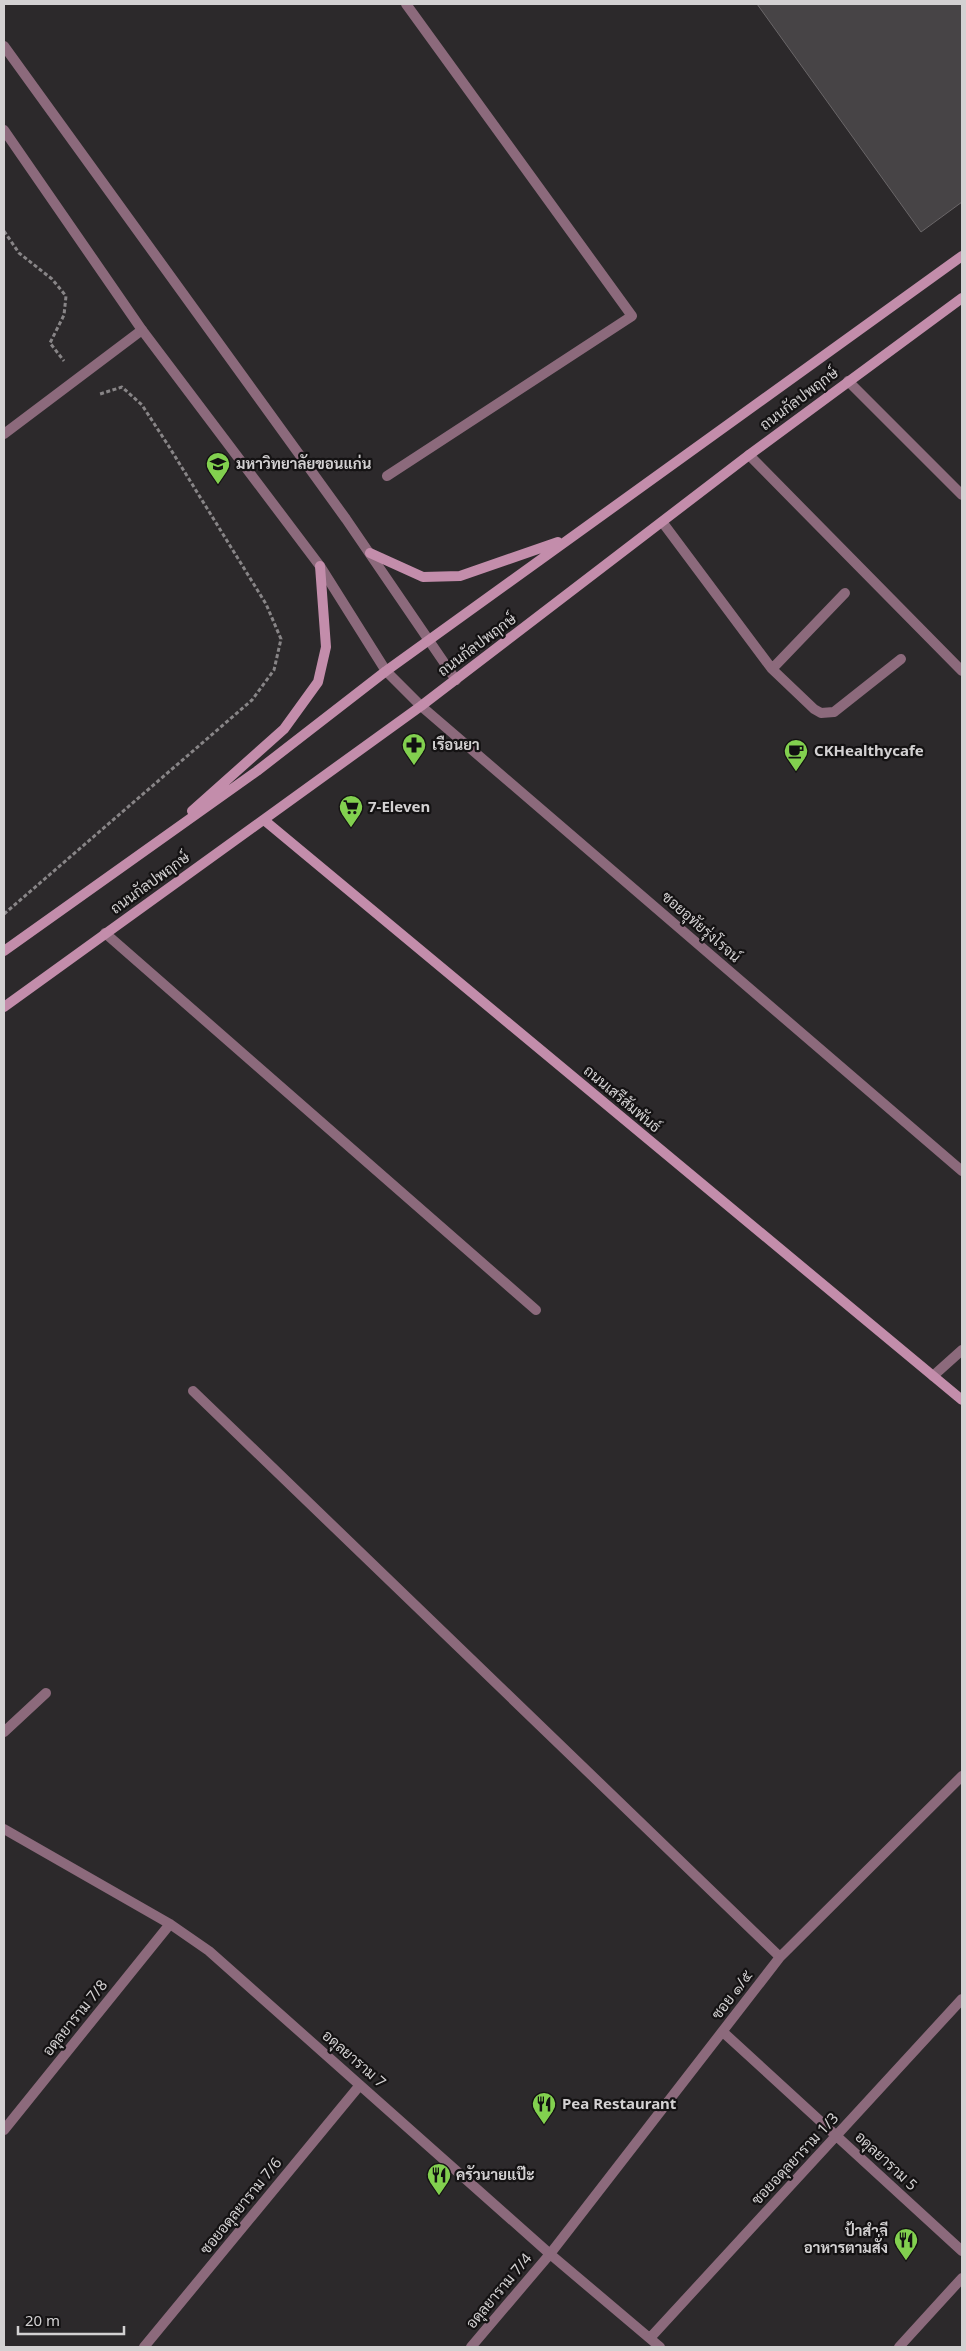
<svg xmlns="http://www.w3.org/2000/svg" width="966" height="2351" viewBox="0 0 966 2351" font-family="'Noto Sans',Sarabun,sans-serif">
<rect width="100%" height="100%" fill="#2c292b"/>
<path fill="#474446" stroke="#6a6668" d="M757,4H962V202L921,232Z"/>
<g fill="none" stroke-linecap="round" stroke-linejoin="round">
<path stroke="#888587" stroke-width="3" stroke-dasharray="4 2.5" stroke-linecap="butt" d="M4,231L19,253L52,279L66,296L64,315L50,343L64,361
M4,914L252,700L274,670L281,639L266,604L168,445L142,405L122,387L100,394"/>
<path stroke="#8c6a7c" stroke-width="10" d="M4,434L142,330
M387,476L632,316L406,4"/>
<path stroke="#8c6a7c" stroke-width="10" d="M4,46L346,519L456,680
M4,130L142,330L320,566L386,671L421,706L962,1171
M848,381L962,495
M749,455L962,671
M663,523L772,669L814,709L821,713L834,712L901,659
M772,669L845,593
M105,933L536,1310
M933,1376L962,1350
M193,1391L780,1957
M4,1732L46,1693
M4,1829L170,1924L209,1951L550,2254L660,2347
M723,2032L962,2251
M4,2130L170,1924
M650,2338L962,1999
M144,2347L360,2085
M471,2347L550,2254L780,1957L962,1776
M899,2347L962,2278"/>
<path stroke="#c38dab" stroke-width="10" d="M370,553L423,577L460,576L558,542
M192,811L284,729L318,682L326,647L320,566
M264,820L962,1400
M4,951L257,771L386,671L962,256
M4,1007L421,706L749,455L962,298"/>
</g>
<defs>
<g id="university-pin" transform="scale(1.25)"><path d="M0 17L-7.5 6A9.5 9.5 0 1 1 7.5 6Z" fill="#82d04f" stroke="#141213"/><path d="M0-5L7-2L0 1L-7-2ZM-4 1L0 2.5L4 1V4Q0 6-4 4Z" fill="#111"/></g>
<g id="pharmacy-pin" transform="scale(1.25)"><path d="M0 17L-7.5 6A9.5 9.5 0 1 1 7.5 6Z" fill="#82d04f" stroke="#141213"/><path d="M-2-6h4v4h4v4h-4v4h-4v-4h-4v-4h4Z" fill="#111"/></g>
<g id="cafe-pin" transform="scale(1.25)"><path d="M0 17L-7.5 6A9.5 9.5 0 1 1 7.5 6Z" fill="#82d04f" stroke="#141213"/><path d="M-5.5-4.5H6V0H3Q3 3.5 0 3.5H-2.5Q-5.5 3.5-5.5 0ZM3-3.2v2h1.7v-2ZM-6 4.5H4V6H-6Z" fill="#111"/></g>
<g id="supermarket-pin" transform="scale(1.25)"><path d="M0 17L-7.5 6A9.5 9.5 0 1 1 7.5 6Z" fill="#82d04f" stroke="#141213"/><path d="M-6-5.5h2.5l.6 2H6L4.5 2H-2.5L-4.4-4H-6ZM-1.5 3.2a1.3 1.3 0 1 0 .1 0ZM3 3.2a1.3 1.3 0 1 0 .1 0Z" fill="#111"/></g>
<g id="restaurant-pin" transform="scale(1.25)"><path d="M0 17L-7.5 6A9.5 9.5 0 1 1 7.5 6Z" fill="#82d04f" stroke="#141213"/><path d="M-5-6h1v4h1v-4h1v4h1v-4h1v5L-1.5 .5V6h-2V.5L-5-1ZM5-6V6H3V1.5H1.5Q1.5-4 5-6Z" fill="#111"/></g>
</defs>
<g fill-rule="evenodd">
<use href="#university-pin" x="218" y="464"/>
<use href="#pharmacy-pin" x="414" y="745"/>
<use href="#cafe-pin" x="796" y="751"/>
<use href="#supermarket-pin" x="351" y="807"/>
<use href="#restaurant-pin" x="544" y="2104"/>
<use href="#restaurant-pin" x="439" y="2175"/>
<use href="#restaurant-pin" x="906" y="2240"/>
</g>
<g text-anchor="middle" stroke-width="4.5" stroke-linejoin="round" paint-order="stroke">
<g font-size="15" fill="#d3d1d2" stroke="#141213">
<text transform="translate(799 399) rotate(-37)" y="5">ถนนกัลปพฤกษ์</text>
<text transform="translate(477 645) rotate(-37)" y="5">ถนนกัลปพฤกษ์</text>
<text transform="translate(150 883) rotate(-36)" y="5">ถนนกัลปพฤกษ์</text>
<text transform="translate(701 927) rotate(41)" y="5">ซอยอุทัยรุ่งโรจน์</text>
<text transform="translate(622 1099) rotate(40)" y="5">ถนนเสรีสัมพันธ์</text>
<text transform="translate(732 1995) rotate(-53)" y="5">ซอย ๑/๕</text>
<text transform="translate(75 2018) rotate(-51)" y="5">อดุลยาราม 7/8</text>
<text transform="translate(354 2059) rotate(41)" y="5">อดุลยาราม 7</text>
<text transform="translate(795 2159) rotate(-47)" y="5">ซอยอดุลยาราม 1/3</text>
<text transform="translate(886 2161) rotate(43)" y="5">อดุลยาราม 5</text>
<text transform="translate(241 2206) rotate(-51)" y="5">ซอยอดุลยาราม 7/6</text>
<text transform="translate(499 2291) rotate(-50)" y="5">อดุลยาราม 7/4</text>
</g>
<g font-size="15" font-weight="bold" fill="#d3d1d2" stroke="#141213" text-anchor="start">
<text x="236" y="469">มหาวิทยาลัยขอนแก่น</text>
<text x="432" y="750">เรือนยา</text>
<text x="814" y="756">CKHealthycafe</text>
<text x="368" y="812">7-Eleven</text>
<text x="562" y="2109">Pea Restaurant</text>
<text x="456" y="2180">ครัวนายแป๊ะ</text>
<text x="888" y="2236" text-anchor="end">ป้าสำลี<tspan x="888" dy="17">อาหารตามสั่ง</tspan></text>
</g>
</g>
<rect width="966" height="2351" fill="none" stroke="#d3d1d2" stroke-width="10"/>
<path d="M18 2326v8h106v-8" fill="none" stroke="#d3d1d2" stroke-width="2.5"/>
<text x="25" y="2326" font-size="15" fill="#d3d1d2" stroke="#141213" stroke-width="4" paint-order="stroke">20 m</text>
</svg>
